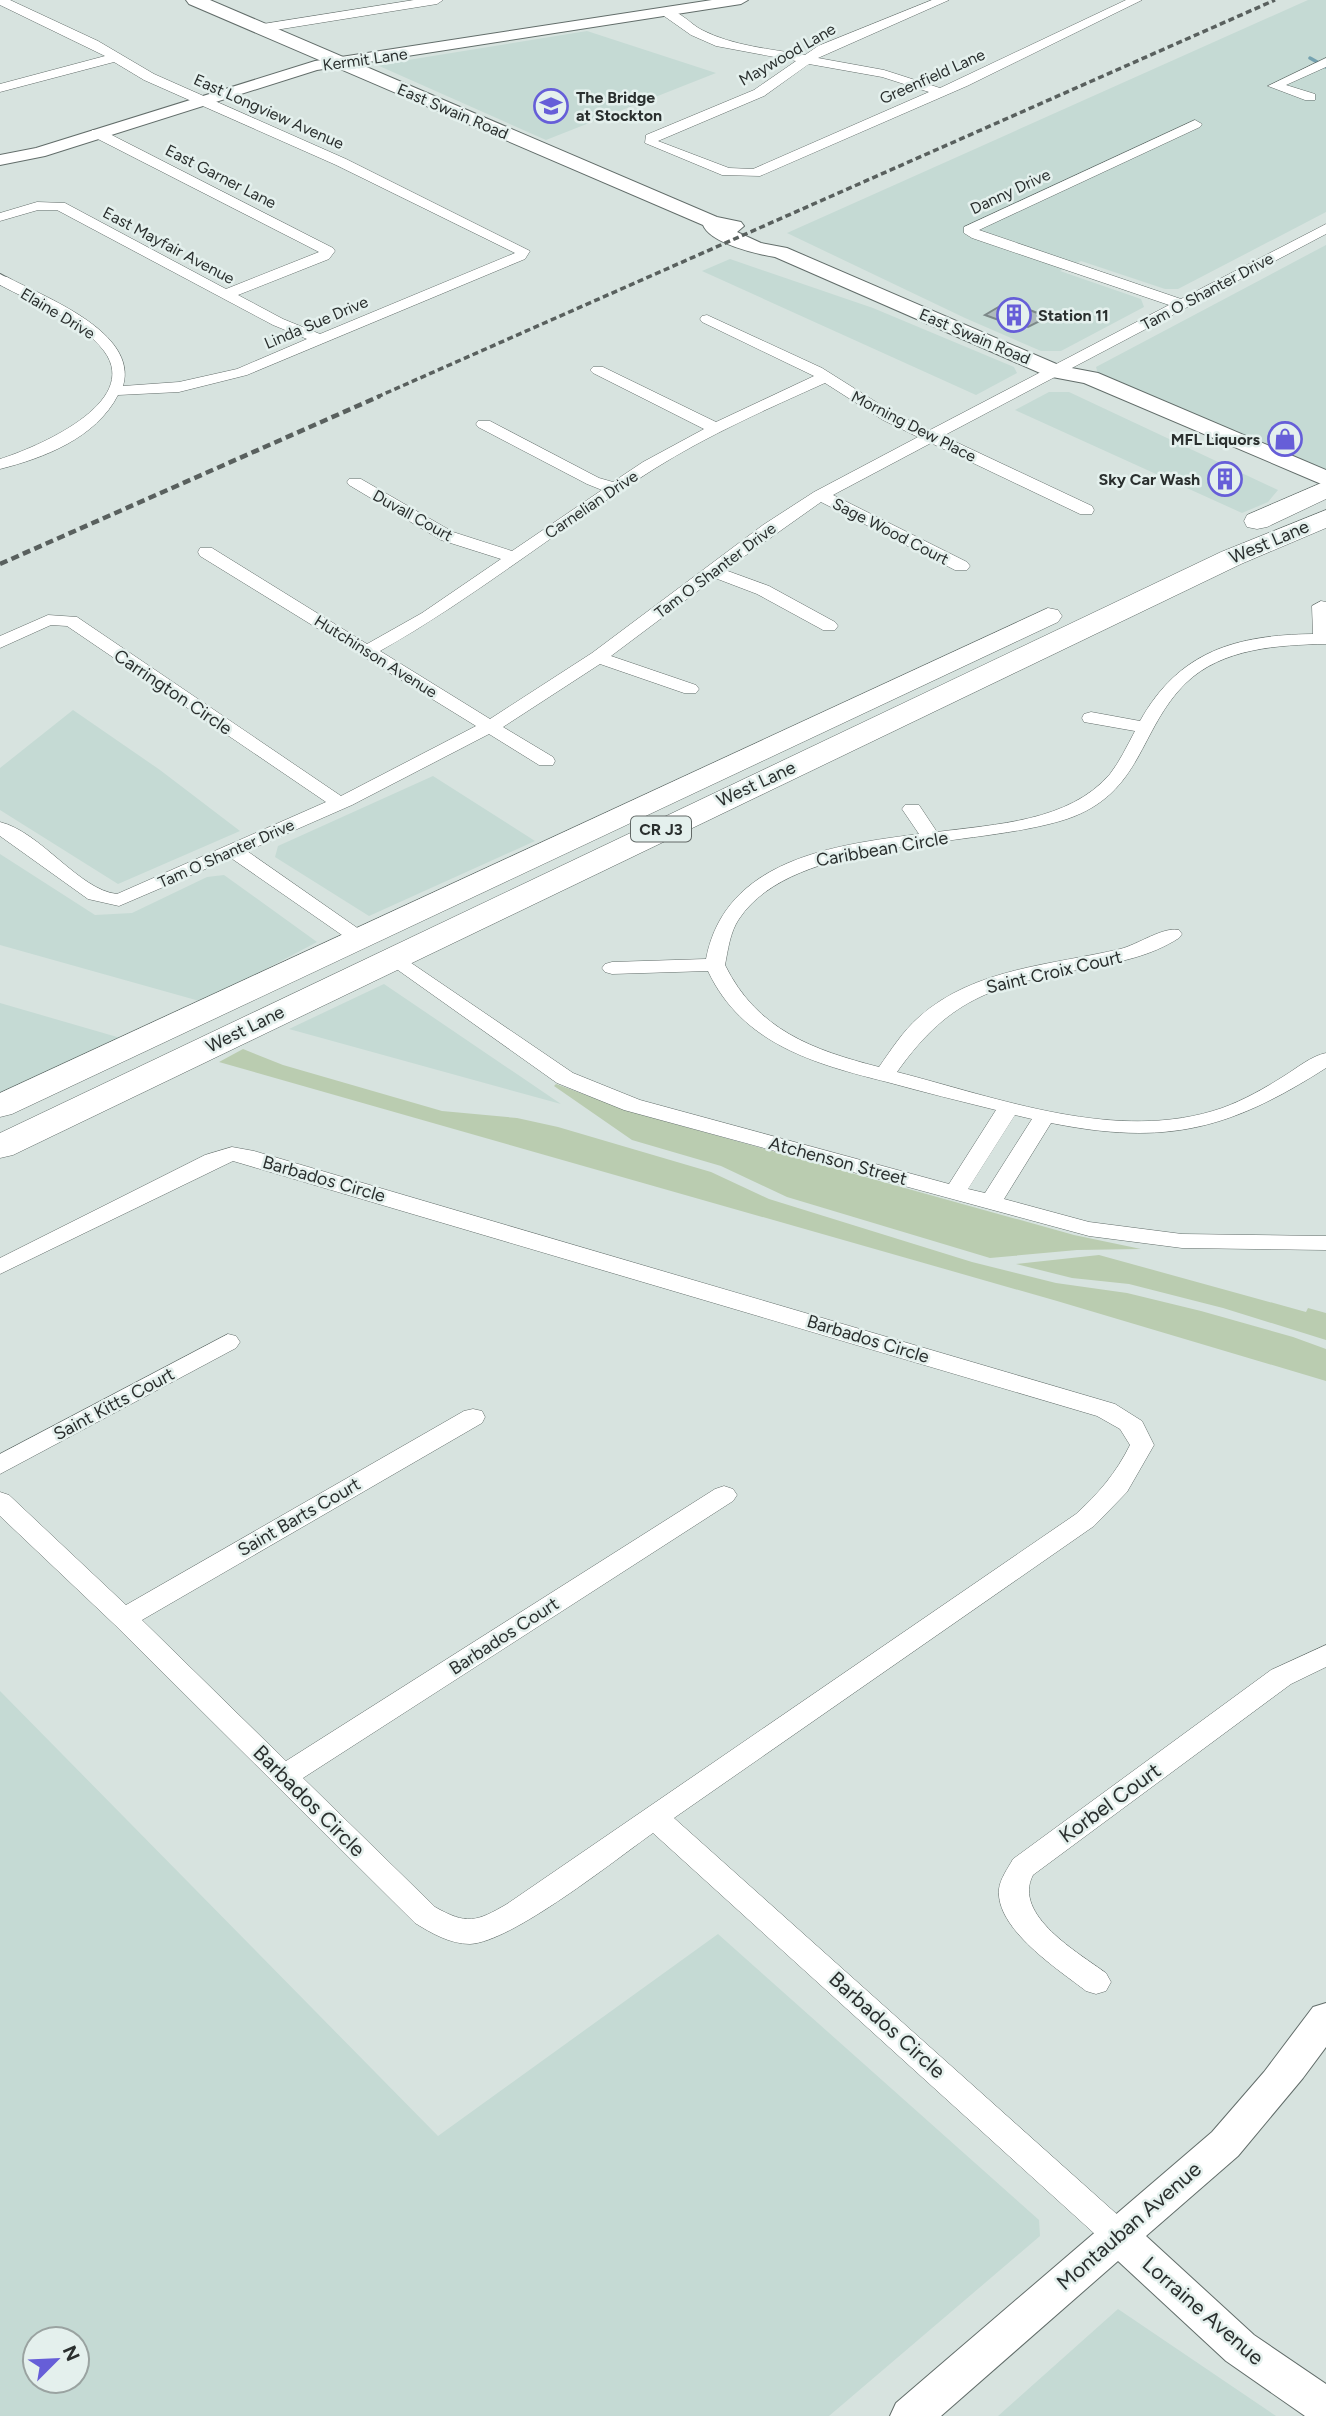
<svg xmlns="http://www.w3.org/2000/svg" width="1326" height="2416" viewBox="0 0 1326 2416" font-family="Figtree,sans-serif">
<rect width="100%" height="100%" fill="#d7e3df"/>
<path fill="#c5dad4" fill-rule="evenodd" d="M1308,0H1326V212L1178,289H1165L1081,261L1060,271L1141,299L1144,307L1061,351H1041L965,318L787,233Z
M587,31L716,73L546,140L377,65Z
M1326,245V471L1098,374L1096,367Z
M730,259L873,308L1014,367L1017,373L976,395L702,271Z
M1049,392H1069L1278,490L1268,502L1242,513L1015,410Z
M73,710L160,770L240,831L118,884L0,810V768Z
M433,776L535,841L369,916L275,857L278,846Z
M0,854L95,915L132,913L207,877L224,875L317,942L203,1002L0,945Z
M384,984L561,1104L289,1029Z
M0,1003L124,1039L0,1097Z
M0,1691L438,2136L718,1934L1039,2220L1040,2236L829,2416H0ZM35,2339H77V2381H35Z
M1118,2309L1276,2416H998Z"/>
<path fill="#baccb0" d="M243,1049L283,1065L442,1111L517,1118L558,1127L711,1172L769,1199L972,1262L1056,1283L1127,1293L1201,1311L1293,1337L1326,1349V1381L1057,1301L219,1062Z
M556,1084L632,1112L1074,1235L1141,1249L1077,1250L990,1258L787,1197L721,1166L632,1140L554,1086Z
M1099,1255L1306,1312L1308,1308L1326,1313V1340L1223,1308L1129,1284L1072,1278L1016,1264Z"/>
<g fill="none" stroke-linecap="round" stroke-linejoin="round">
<path stroke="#75a2b0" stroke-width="3.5" d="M1310,58L1326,67"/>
</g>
<path fill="#afbbbc" stroke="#7c8888" stroke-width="2" d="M1007,302L1011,303L1048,317L1028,327L1021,324L1015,326L985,315Z"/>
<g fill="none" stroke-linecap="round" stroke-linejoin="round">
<g stroke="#626d6a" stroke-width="1">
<path id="minor" d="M0,0H10L98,41L154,74L346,159L530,251L525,259L247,375L179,392L118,395C96,438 44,458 0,469V459C35,448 143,403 104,351C80,319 33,303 0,285V276L7,277C44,297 139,332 123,386L179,382L237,369L307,339L273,325L57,210H38L0,221V213L37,202L65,203L226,289L319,252L92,136V130H102L333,248L335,251L329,259L238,295L283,319L320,334L515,253L336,165L144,80L114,62L0,92V84L105,56L0,5Z
M414,0H443L437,4L263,32L257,28L263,24Z
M932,0H949L818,58L884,70L940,88L1126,0H1142L967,86L760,176L722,175L645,143L646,135L754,90L796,61L716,46L691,35L664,16V10C678,8 690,24 702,30C733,46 771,49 805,55L818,46ZM809,64L882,77L929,92L753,169L729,168L658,141L764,96Z
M1326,58V67L1286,85L1315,94V100H1305L1268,86Z
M1195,120L1202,124L1200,127L979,230L1181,299L1326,224V234L943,436L1092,506L1094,510L1092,514H1080L931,443L833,495L967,562L970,566L967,570H955L821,502L725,570L769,586L835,622L838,626L835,630H823L757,594L715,578L611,656L696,685L699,689L696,693H684L600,664L503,727L553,757L555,761L553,765H539L489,734L352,805L247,851L366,934L369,938L366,942H352L231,858L119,906L88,899L0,836V822C41,832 79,890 117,894L326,802L67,626L51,625L0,648V636L48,615L77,617L341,796L476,726L200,556L198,552L200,548H212L367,644L422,613L501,559L441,540L349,485L347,482L349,479H361L453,532L512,551L602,490L587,484L478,427L476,424L478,421H490L599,478L613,482L643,462L704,429L593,373L590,370L593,367H603L716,422L814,376L702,322L700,319L702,316L707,315L822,368L895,414L930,430L1169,305L972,238L964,233V227ZM825,383L883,420L918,437L814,492L763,525L592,653L490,719L380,651C476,597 561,527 654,469C708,435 767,409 825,383Z
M1321,601L1326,602V644C1279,645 1222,648 1186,683C1138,730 1143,793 1067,819C976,849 794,836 739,919C730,932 728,950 725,965C757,1030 813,1050 879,1067C891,1050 903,1031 919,1017C974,968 1052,965 1120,949C1137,945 1164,926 1179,930L1182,934L1179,938C1151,956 1120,962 1088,968C999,985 952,994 897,1072C999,1098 1118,1144 1222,1108C1244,1100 1265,1088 1284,1076C1297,1068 1311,1056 1326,1053V1068C1229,1130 1166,1146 1051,1123L1004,1199L1089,1222L1182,1234L1326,1236V1250L1182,1248L1089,1236L624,1110L557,1083L381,958L384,954H398L573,1073L640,1100L949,1184L996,1110C960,1101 923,1092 887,1082C815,1064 742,1044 708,971L612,974L605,972L602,968L605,964L612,962L706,959C725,859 834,845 919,834L902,809L905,805H919L937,832C995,824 1069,822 1110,774C1120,761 1127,746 1135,731L1084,722L1082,718L1084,714L1091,712L1140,721C1179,651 1236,635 1313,634L1312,606ZM1015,1115L1032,1119L985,1193L968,1189Z
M232,1147L254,1151L1115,1404L1142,1421L1154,1445L1127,1492L1094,1526L674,1818L1129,2225L1134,2235L1129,2245L1118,2249L1107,2245L653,1833C615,1860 512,1942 470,1944C450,1944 431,1933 415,1923L115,1625L0,1516V1492L9,1495L126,1605L464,1411L473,1409L482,1411L485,1417L482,1423L142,1620L286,1761L715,1489L724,1486L733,1489L737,1495L733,1501L303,1778L435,1907C467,1925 476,1922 507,1904L1076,1514C1099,1493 1116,1473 1130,1445L1120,1429L1097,1416L233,1161L0,1274V1258L205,1155Z
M228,1334L236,1336L240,1342L236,1348L0,1474V1454Z
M1326,1645V1667L1291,1684L1033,1875C1012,1915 1079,1953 1106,1973L1111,1982L1106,1991L1096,1994L1086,1991C1059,1970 995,1929 999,1889C1000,1879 1008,1868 1013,1859L1271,1670Z"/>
</g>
<g stroke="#626d6a" stroke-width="2">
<path id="tertiary" d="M712,0H748L741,4L317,70L45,156L0,165V155L36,148L315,61Z
M0,274L11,280L8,284L0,285Z
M1326,2003V2047L1303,2078L1238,2156L1146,2236L1254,2335L1326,2384V2416H1305L1226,2361L1118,2261L941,2416H890L896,2403L1212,2132L1264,2072L1313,2007Z"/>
</g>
<g stroke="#626d6a" stroke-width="2">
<path id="secondary" d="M186,0H210L717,217L741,222L744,226L737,232L761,243L787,248L1061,366L1098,373L1326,470V486L1084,383L1047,376L775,257C756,254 710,243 703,225L189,4Z"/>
</g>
<g stroke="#626d6a" stroke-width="1">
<path id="primary" d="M1326,481V499L1267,527L1257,529L1247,527L1244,521L1247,515Z
M1326,510V528L1241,564L13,1155L0,1158V1133L1221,552Z
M1048,608L1058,610L1062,616L1058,622L12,1114L0,1117V1093Z"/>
</g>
<use href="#minor" fill="#fff" fill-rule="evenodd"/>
<use href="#tertiary" fill="#fff" fill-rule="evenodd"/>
<use href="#secondary" fill="#fff" fill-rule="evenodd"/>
<use href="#primary" fill="#fff" fill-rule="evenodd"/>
<path stroke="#59605e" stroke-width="3.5" stroke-dasharray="6 3.5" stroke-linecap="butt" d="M377,397L1275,0"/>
<path stroke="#59605e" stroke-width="4.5" stroke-dasharray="8 4.5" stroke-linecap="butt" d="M0,564L380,396"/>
</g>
<defs>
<g id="school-ring" transform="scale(1.75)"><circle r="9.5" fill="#e4f0ed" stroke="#665ed8" stroke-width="1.5"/><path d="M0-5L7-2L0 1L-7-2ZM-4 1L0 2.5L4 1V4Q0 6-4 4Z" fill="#665ed8"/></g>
<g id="building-ring" transform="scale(1.75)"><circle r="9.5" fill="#e4f0ed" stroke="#665ed8" stroke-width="1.5"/><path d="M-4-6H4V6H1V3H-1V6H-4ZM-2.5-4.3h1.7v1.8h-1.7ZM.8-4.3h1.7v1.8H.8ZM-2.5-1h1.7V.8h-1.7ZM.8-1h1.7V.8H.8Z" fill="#665ed8"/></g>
<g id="shop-ring" transform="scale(1.75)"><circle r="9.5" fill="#e4f0ed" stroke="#665ed8" stroke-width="1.5"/><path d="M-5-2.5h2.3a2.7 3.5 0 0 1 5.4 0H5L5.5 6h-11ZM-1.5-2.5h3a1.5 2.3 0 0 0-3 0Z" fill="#665ed8"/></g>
</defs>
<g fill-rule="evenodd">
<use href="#school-ring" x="551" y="106"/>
<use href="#building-ring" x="1014" y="315"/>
<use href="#shop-ring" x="1285" y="439"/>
<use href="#building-ring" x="1225" y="479"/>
</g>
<g text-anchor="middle" stroke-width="5" stroke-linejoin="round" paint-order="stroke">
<g font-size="16" fill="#2a2f2e" stroke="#e4f0ed">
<text transform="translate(787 54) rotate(-30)" y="6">Maywood Lane</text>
<text transform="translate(365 59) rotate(-8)" y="6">Kermit Lane</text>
<text transform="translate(932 76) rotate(-24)" y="6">Greenfield Lane</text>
<text transform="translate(269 111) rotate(24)" y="6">East Longview Avenue</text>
<text transform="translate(453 111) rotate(23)" y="6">East Swain Road</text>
<text transform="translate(221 176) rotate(27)" y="6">East Garner Lane</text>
<text transform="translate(1010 191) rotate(-25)" y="6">Danny Drive</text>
<text transform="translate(169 245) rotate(28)" y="6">East Mayfair Avenue</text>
<text transform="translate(1207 291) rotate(-28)" y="6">Tam O Shanter Drive</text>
<text transform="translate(58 313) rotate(31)" y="6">Elaine Drive</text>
<text transform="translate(316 322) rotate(-23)" y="6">Linda Sue Drive</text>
<text transform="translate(975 336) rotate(23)" y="6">East Swain Road</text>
<text transform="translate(914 426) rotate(27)" y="6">Morning Dew Place</text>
<text transform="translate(591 504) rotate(-34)" y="6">Carnelian Drive</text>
<text transform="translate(413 515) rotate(29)" y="6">Duvall Court</text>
<text transform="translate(891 531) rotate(27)" y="6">Sage Wood Court</text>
<text transform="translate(715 570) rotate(-37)" y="6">Tam O Shanter Drive</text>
<text transform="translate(376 656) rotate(32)" y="6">Hutchinson Avenue</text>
<text transform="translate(226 853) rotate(-24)" y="6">Tam O Shanter Drive</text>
</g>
<g font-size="16" font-weight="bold" fill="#2a2f2e" stroke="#e4f0ed" text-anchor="start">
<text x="576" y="103">The Bridge<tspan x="576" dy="18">at Stockton</tspan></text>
<text x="1038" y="321">Station 11</text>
<text x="1260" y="445" text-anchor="end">MFL Liquors</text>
<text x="1200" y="485" text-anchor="end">Sky Car Wash</text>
</g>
<rect fill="#e4f0ed" stroke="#626967" stroke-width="2" x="631" y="816.5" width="60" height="25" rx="5"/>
<g font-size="16" font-weight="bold" fill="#2a2f2e">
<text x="661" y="835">CR J3</text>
</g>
<g font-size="18" fill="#2a2f2e" stroke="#e4f0ed">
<text transform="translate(1269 542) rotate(-23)" y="6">West Lane</text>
<text transform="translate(173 692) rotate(34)" y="6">Carrington Circle</text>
<text transform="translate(756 784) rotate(-25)" y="6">West Lane</text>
<text transform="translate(882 849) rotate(-10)" y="6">Caribbean Circle</text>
<text transform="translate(1054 972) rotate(-13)" y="6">Saint Croix Court</text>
<text transform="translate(245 1029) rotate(-26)" y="6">West Lane</text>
<text transform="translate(838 1161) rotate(15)" y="6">Atchenson Street</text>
<text transform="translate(324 1179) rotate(16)" y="6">Barbados Circle</text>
<text transform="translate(868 1339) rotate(17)" y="6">Barbados Circle</text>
<text transform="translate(114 1404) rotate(-28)" y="6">Saint Kitts Court</text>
<text transform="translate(299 1517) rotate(-30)" y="6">Saint Barts Court</text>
<text transform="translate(504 1636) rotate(-33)" y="6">Barbados Court</text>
</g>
<g font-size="21" fill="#2a2f2e" stroke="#e4f0ed">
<text transform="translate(309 1801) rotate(45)" y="7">Barbados Circle</text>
<text transform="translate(1110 1803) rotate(-36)" y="7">Korbel Court</text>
<text transform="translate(887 2025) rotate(42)" y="7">Barbados Circle</text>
<text transform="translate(1129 2226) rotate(-41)" y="7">Montauban Avenue</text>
<text transform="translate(1203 2311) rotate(41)" y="7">Lorraine Avenue</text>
</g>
</g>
<g transform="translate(56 2360) rotate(66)"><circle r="33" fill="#e4f0ed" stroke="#9aa3a1" stroke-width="2"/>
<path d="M0-5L12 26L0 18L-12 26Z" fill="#665ed8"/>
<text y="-10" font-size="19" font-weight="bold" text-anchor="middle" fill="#2a2f2e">N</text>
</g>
</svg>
